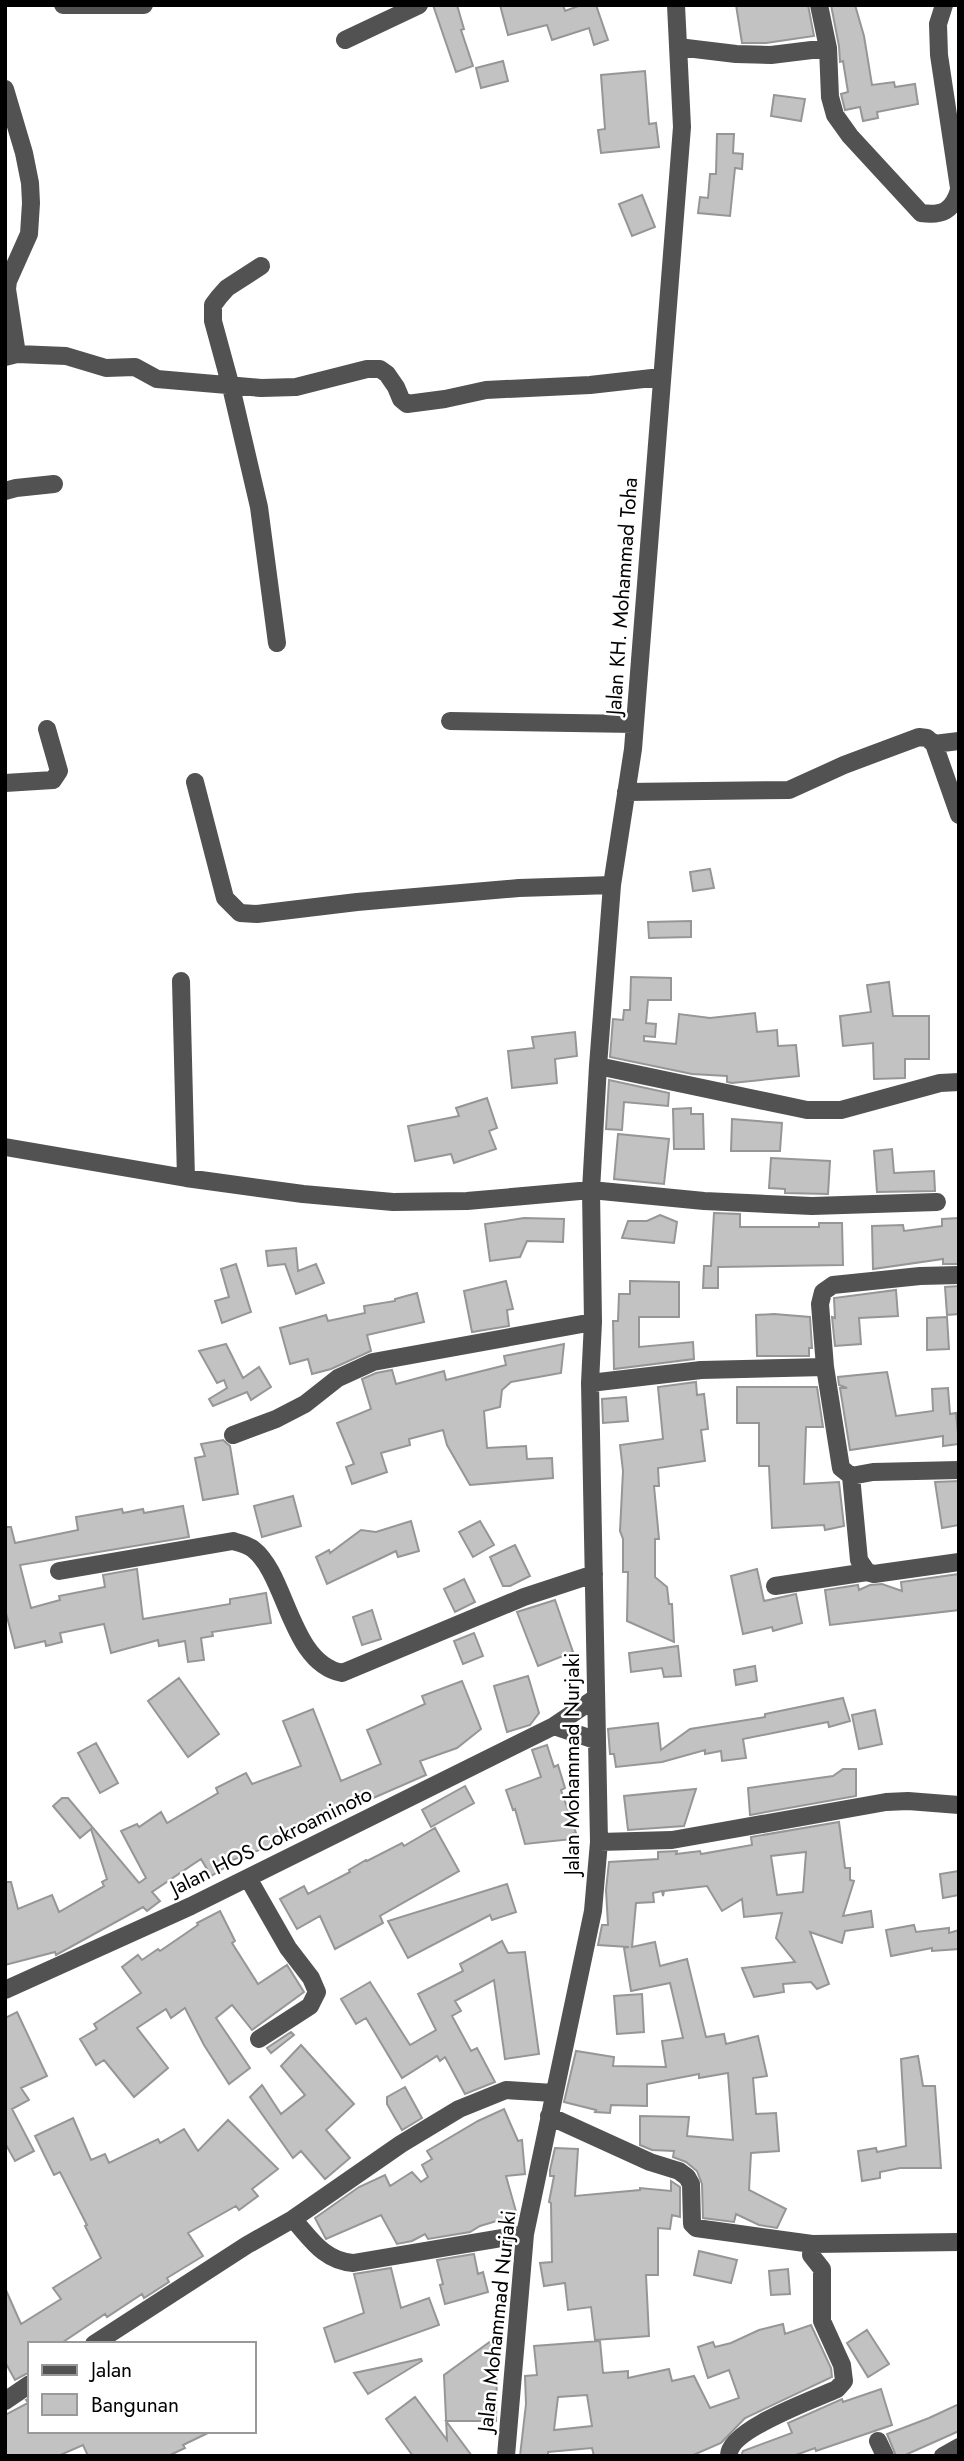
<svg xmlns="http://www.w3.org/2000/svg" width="964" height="2461" viewBox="0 0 964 2461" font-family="Jost,sans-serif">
<rect width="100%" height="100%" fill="#fff"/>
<path fill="#c2c2c2" stroke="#969696" stroke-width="2" fill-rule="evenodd" d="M433,5H457L464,29L461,30L473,66L456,72Z
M500,5H563L565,11L581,5H596L608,40L594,45L589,28L552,40L547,25L508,35Z
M736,5H808L814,36L766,43H742Z
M831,5H855L864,36L872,85L894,82L895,87L915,84L918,104L877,112L878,118L863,121L860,107L845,110L841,94L848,92L843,61L840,62L839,46Z
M503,61L508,81L481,88L476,68Z
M645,71L649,124L656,123L659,147L601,153L598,130L605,129L601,75Z
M774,95L805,99L801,121L771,116Z
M717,134H734L733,153L743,154L742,169L735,168L730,216L698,213L700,197L708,198L710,174H716Z
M642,195L655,227L632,236L619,204Z
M710,869L714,888L693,891L690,872Z
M691,921V937L649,938L648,922Z
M631,977L671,978V1000H648L646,1023L656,1024L655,1037L644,1036V1041L676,1044L679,1014L710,1018L755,1013L757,1032L777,1030L778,1046L796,1045L799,1076L732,1083L727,1082V1076L692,1074L610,1057L613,1019L623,1020L624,1010H630Z
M889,982L893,1016H929V1059H905V1078L874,1079L873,1043L843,1046L840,1016L871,1012L867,985Z
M575,1032L577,1056L555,1059L557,1083L512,1088L508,1051L534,1048L532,1037Z
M609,1080L669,1093L668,1106L624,1102L622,1130L606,1129Z
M487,1098L497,1128L489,1131L496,1149L454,1163L451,1154L415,1161L408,1126L459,1116L456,1108Z
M691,1108V1114H703L704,1149H674L673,1109Z
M732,1119L782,1123L780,1151H731Z
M618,1134L669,1139L664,1184L614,1179Z
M892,1149L894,1173L934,1171L935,1191L877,1192L874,1151Z
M771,1158L830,1161L828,1194L785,1193V1189L769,1188Z
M714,1213L740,1214V1227H819V1223H842L843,1265L718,1267V1288H703L704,1266H711Z
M660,1215L677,1222L674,1243L622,1238L628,1221H647Z
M524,1218L564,1219L563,1242L527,1241L520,1257L490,1261L485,1224Z
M959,1218V1264H943V1259L873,1269L872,1226L903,1225L904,1231L942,1226V1219Z
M296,1248L298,1271L316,1264L324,1283L296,1294L285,1264L268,1266L266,1251Z
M236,1264L251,1312L222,1323L215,1301L229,1297L221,1269Z
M506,1281L513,1309L507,1310L509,1326L472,1332L464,1291Z
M630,1281L679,1282V1317H639V1347L693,1342L694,1359L614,1369L613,1321H618L619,1294H630Z
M959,1286V1314L947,1315L945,1287Z
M896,1290L898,1316L859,1318L861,1344L835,1346L832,1317L835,1318L834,1298Z
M417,1293L424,1322L367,1335L371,1351L331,1369L312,1374L308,1359L290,1364L280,1328L326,1315L328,1321L365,1313L364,1306L395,1301V1299Z
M774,1314L810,1317L812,1348H809V1356H757L756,1315Z
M947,1317L949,1349L927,1350V1318Z
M226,1344L243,1378L259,1367L271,1387L251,1400L247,1392L213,1406L209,1399L227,1388L224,1380L217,1383L199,1351Z
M564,1344L561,1373L511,1382L502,1390L500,1407L484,1411L487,1448L526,1446L527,1459L552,1458L553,1478L470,1485L447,1445L443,1430L409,1439L410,1445L381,1453L387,1472L352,1484L346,1467L354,1464L337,1423L371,1409L362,1379L376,1373L392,1370L396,1384L444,1371L446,1380L506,1365L504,1356Z
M887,1372L896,1416L933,1411L932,1389L948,1388L950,1414L956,1413L959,1444L943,1446V1436L850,1450L840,1388H847L839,1385L838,1377Z
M696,1382L697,1395L704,1394L708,1429L701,1430L705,1461L658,1468L659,1486H654L659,1539H655V1577L667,1587L669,1604H672L674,1642L627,1621L628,1572H623V1539L620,1531L623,1471L620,1445L663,1439L658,1387Z
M737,1387H817L823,1427H806L804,1484L839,1482L844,1526L825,1530L824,1525L772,1528L769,1466H759V1423H737Z
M626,1397L628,1421L603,1423L602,1399Z
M223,1440L230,1446L238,1494L203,1500L195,1458L205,1456L201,1444Z
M959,1481V1525L942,1528L935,1482Z
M293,1496L301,1526L262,1537L254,1506Z
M183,1506L189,1537L20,1565L31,1608L60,1600L59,1596L105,1587L103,1575L137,1569L143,1619L230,1604V1599L266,1593L271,1623L212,1632L213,1636L201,1638L204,1660L188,1662L185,1641L159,1646L158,1640L111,1653L104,1624L60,1633L62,1642L46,1646L45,1641L15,1648L5,1609V1527H11L15,1543L78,1530L76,1517L122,1509L123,1513L143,1509L144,1513Z
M411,1521L419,1551L398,1557L396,1551L327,1584L316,1557L329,1550L330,1553L361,1530L376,1532Z
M480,1521L494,1545L473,1557L459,1532Z
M515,1545L530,1576L510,1586H503L490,1557Z
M757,1569L764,1601L796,1594L802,1623L773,1631L772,1627L743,1634L731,1576Z
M959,1574V1610L830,1625L825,1590L858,1585L859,1590L870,1585L882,1584L902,1591L901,1582Z
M464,1579L475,1602L455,1612L444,1589Z
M555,1600L573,1652L538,1666L517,1612Z
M372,1610L381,1639L362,1645L353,1617Z
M474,1633L483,1656L463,1664L454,1641Z
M678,1646L681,1676L664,1677L662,1668L631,1672L629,1653Z
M755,1666L757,1681L736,1685L734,1670Z
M528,1676L539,1713L530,1725L507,1732L494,1686Z
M179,1678L219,1734L188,1757L148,1701Z
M462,1681L481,1729L457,1748L420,1761L426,1775L364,1802L277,1835L281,1842L227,1862L229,1865L211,1876L201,1859L152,1892L160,1901L147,1911L143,1907L56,1955L55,1952L5,1965V1882H11L18,1909L52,1895L59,1912L104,1886L102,1882L107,1879L91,1829L80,1838L53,1806L62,1798H68L139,1883L146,1878L121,1831L137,1824L139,1827L161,1812L167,1823L218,1793L216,1788L246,1773L252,1784L301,1766L283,1721L313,1709L341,1781L381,1764L367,1730L425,1704L422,1696Z
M843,1698L850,1721L829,1727L828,1722L743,1739L746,1758L722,1761L721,1751L705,1754V1750L662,1762L616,1767L614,1754H610L608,1729L658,1723L661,1750L690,1729L765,1717V1714Z
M875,1710L882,1744L859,1749L852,1715Z
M96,1743L118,1783L100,1793L78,1753Z
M547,1745L554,1767L558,1765L565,1788L561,1790L576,1833L571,1834L573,1839L525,1844L515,1809L513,1810L506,1790L541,1777L532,1750Z
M843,1769H856V1796L750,1815L748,1788L833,1776Z
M465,1786L474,1803L431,1827L422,1810Z
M696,1789L684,1826L628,1830L624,1796Z
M839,1822L845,1868H850V1880L854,1881L843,1916L871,1911L873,1927L845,1931L842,1943L810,1932L829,1984L817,1989L811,1982L783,1984L784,1992L754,1997L742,1968L795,1962L776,1938L782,1913L744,1917L742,1899L722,1911L707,1886L664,1891L663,1896L662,1891L653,1893L654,1902L636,1903L632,1947L655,1942L660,1966L687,1959L706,2037L724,2034L726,2044L758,2036L767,2076L753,2078L756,2114L776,2113L779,2151L751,2153L749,2190L786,2209L777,2228L759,2225L736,2214L734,2222L703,2218L702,2184L697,2171L686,2162L673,2157L674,2151L652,2150L640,2145V2116L689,2117L687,2136L733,2140L728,2073L699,2078V2074L647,2084V2106L611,2105L610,2113L595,2112L596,2110L564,2102L576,2051L614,2057L613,2066L666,2067L662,2041L683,2038L670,1983L631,1991L624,1948L629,1947L598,1945L602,1925H608L606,1890L609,1862L658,1859V1852L677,1851L676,1854L700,1851L701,1854L752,1845L751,1837ZM806,1852L803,1892L777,1895L771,1856Z
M435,1828L459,1871L380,1916L383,1923L335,1949L320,1916L297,1929L280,1899L304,1886L308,1894L350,1872L349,1870L366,1860L367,1861L402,1843L404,1846Z
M959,1871V1895L943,1898L940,1874Z
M507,1884L516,1912L492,1920L490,1915L408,1958L388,1921Z
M220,1911L235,1941L232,1943L258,1984L287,1965L304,1992L252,2030L232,2005L216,2018L250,2068L229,2084L204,2045L185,2008L171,2018L166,2009L137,2028L168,2068L134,2097L104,2060L96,2065L80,2039L97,2029L94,2024L141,1993L122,1967L138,1955L142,1960L158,1949L160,1951L198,1925L197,1923Z
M914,1925L916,1932L949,1928V1933L959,1930V1949L932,1951V1948L891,1956L886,1930Z
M502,1941L508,1953L525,1952L539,2054L505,2059L494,1980L455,2001L461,2011L452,2016L471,2051L477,2048L495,2082L465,2094L445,2057L440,2061L437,2056L402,2078L366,2018L356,2024L341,1999L370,1982L410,2045L436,2030L418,1994L463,1971L460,1964Z
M642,1994L644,2032L617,2034L614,1996Z
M17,2012L47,2076L21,2088L29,2100L12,2109L34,2151L15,2161L5,2143V2018Z
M291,2032L294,2035L271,2053L267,2048Z
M301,2045L354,2104L326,2130L350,2158L325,2179L301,2151L293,2158L250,2097L262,2085L281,2114L305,2095L281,2066Z
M918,2056L923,2086H935L941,2168H900L880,2172V2178L862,2181L858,2151L876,2148L877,2152L906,2146L901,2059Z
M405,2087L422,2118L402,2130L387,2104V2097Z
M504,2109L518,2141L522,2140L525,2174L506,2176L517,2215L480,2226L470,2232L428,2239L425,2234L412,2241L397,2244L381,2215L326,2239L315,2218L359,2187L385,2175L390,2186L412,2172L421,2182L428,2177L422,2165L432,2159L427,2151L478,2121Z
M73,2118L91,2160L105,2154L109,2163L158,2139L160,2143L184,2129L198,2151L228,2120L278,2169L252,2189L258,2196L239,2210L236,2206L188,2233L203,2256L167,2278L169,2282L144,2298L142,2294L107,2317L105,2314L60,2344H30L28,2373L15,2380L5,2362V2288L21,2324L61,2299L53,2288L101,2258L85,2226L87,2225L60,2172L54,2175L35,2136Z
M555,2148L578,2149L575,2196L640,2190V2188L671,2191V2181L680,2187V2217L672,2215L670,2229L658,2228V2275H646L649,2336L595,2340L591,2307L568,2310L565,2283L544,2286L540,2263L552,2262L551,2203L549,2202L554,2176H550V2170Z
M699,2251L737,2260L731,2283L694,2275Z
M474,2254L478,2274L483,2272L488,2292L445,2304L440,2285L443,2284L437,2260Z
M391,2268L401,2308L429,2298L439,2325L335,2362L324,2328L364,2313L354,2274Z
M788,2269L790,2294L771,2295L769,2271Z
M783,2324L785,2334L811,2325L831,2368L832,2377L745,2418L721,2443L691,2456H594L592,2448L548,2452V2456H520L526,2404L525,2376L537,2375L534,2346L600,2341L603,2373L628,2371V2378L669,2369L672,2381L694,2376L710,2408L739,2398L729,2370L708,2378L698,2347L713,2342L715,2347L731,2343L759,2330ZM587,2395L592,2426L554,2430L558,2397Z
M867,2330L889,2364L868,2377L847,2343Z
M491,2341L497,2368L496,2421H446L472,2456H413L386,2419L415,2397L447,2440L444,2375Z
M421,2359L422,2361L368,2394L354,2373Z
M881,2389L892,2425L816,2451L815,2448L793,2456H741L743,2451L792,2433L788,2423L842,2399L843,2402Z
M30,2398V2431H212L183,2445L185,2448L168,2456H88L83,2445L58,2456H5V2415L28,2403L26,2400Z
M959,2404V2431L903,2456H896L887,2434L929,2418Z"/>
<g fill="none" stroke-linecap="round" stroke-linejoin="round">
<path stroke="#525252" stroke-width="18" d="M63,5H144
M819,5L828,48
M944,5L938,24L939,55L959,188
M345,40L419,5
M678,47L736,54L771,55L828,48L830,97L835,115L850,136L921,213C942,216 953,211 959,190
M5,89L24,153L30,183L31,203L29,234L8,281L7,289L17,354
M261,266L227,288L219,297L213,305V321L231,387L259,507L277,643
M5,357L17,354L66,356L106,368L135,367L157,379L261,388L296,387L367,369H380L387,374L396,387L401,399L407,404L445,399L486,390L590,385L661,377
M5,491L16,488L54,484
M450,721L635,724
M934,744L959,741
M195,782L225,898L240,913L257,914L357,902L519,888L612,885
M5,783L53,780L59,771L47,729
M626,792L789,790L844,765L919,737L927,738L934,744L959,815
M181,981L186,1178
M598,1066L807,1110H841L940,1083L959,1082
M5,1147L186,1178L303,1194L393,1202L467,1201L591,1190L704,1201L812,1206L937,1202
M959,1275L920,1276L833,1285L823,1292L820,1304L825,1367L841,1468L851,1476L873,1472L959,1470
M590,1383L701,1370L825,1367
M233,1435L276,1419L305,1404L338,1378L373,1362L593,1322
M851,1476L859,1560L867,1572L874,1574L959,1562
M59,1571L233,1541C240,1543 248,1545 253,1549C287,1575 290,1663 342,1673L524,1597L594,1574
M775,1586L867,1572
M554,1726L595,1740
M599,1842L672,1840L886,1802L908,1801L959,1805
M248,1878L288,1948L311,1978L317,1992L310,2006L259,2039
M5,1990L191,1906L554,1726L594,1699
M549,2116L650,2162L679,2171L687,2177L691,2184L692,2224L696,2228L812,2244
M293,2219C311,2239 324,2261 353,2263L525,2234
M94,2344L247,2245L293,2219L401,2144L459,2109L506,2090L553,2093
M5,2401L30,2384
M878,2441L885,2456
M506,2456L525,2234L593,1911L599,1842L590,1383L593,1322L591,1190L598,1066L612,885L633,749L682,127L676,5
M729,2456C727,2430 815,2399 837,2389L844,2381L842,2365L822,2321V2269L811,2255L812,2244L959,2242
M943,2456L959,2447"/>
</g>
<g text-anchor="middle" stroke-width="5" stroke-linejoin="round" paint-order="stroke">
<g font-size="21" fill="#000" stroke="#fff">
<text transform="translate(622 596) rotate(-86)" y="7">Jalan KH. Mohammad Toha</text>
<text transform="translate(572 1764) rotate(-90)" y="7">Jalan Mohammad Nurjaki</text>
<text transform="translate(271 1841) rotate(-26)" y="7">Jalan HOS Cokroaminoto</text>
<text transform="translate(497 2321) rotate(-84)" y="7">Jalan Mohammad Nurjaki</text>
</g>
</g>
<rect width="964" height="2461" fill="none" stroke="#000000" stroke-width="14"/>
<rect x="28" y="2342" width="228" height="91" fill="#ffffff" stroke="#999999" stroke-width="2"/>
<rect x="42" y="2365" width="35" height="10" fill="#525252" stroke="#999999" stroke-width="2"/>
<text x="91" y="2377" font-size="21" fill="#000000">Jalan</text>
<rect x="42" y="2394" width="35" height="21" fill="#c2c2c2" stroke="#999999" stroke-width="2"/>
<text x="91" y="2412" font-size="21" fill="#000000">Bangunan</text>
</svg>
